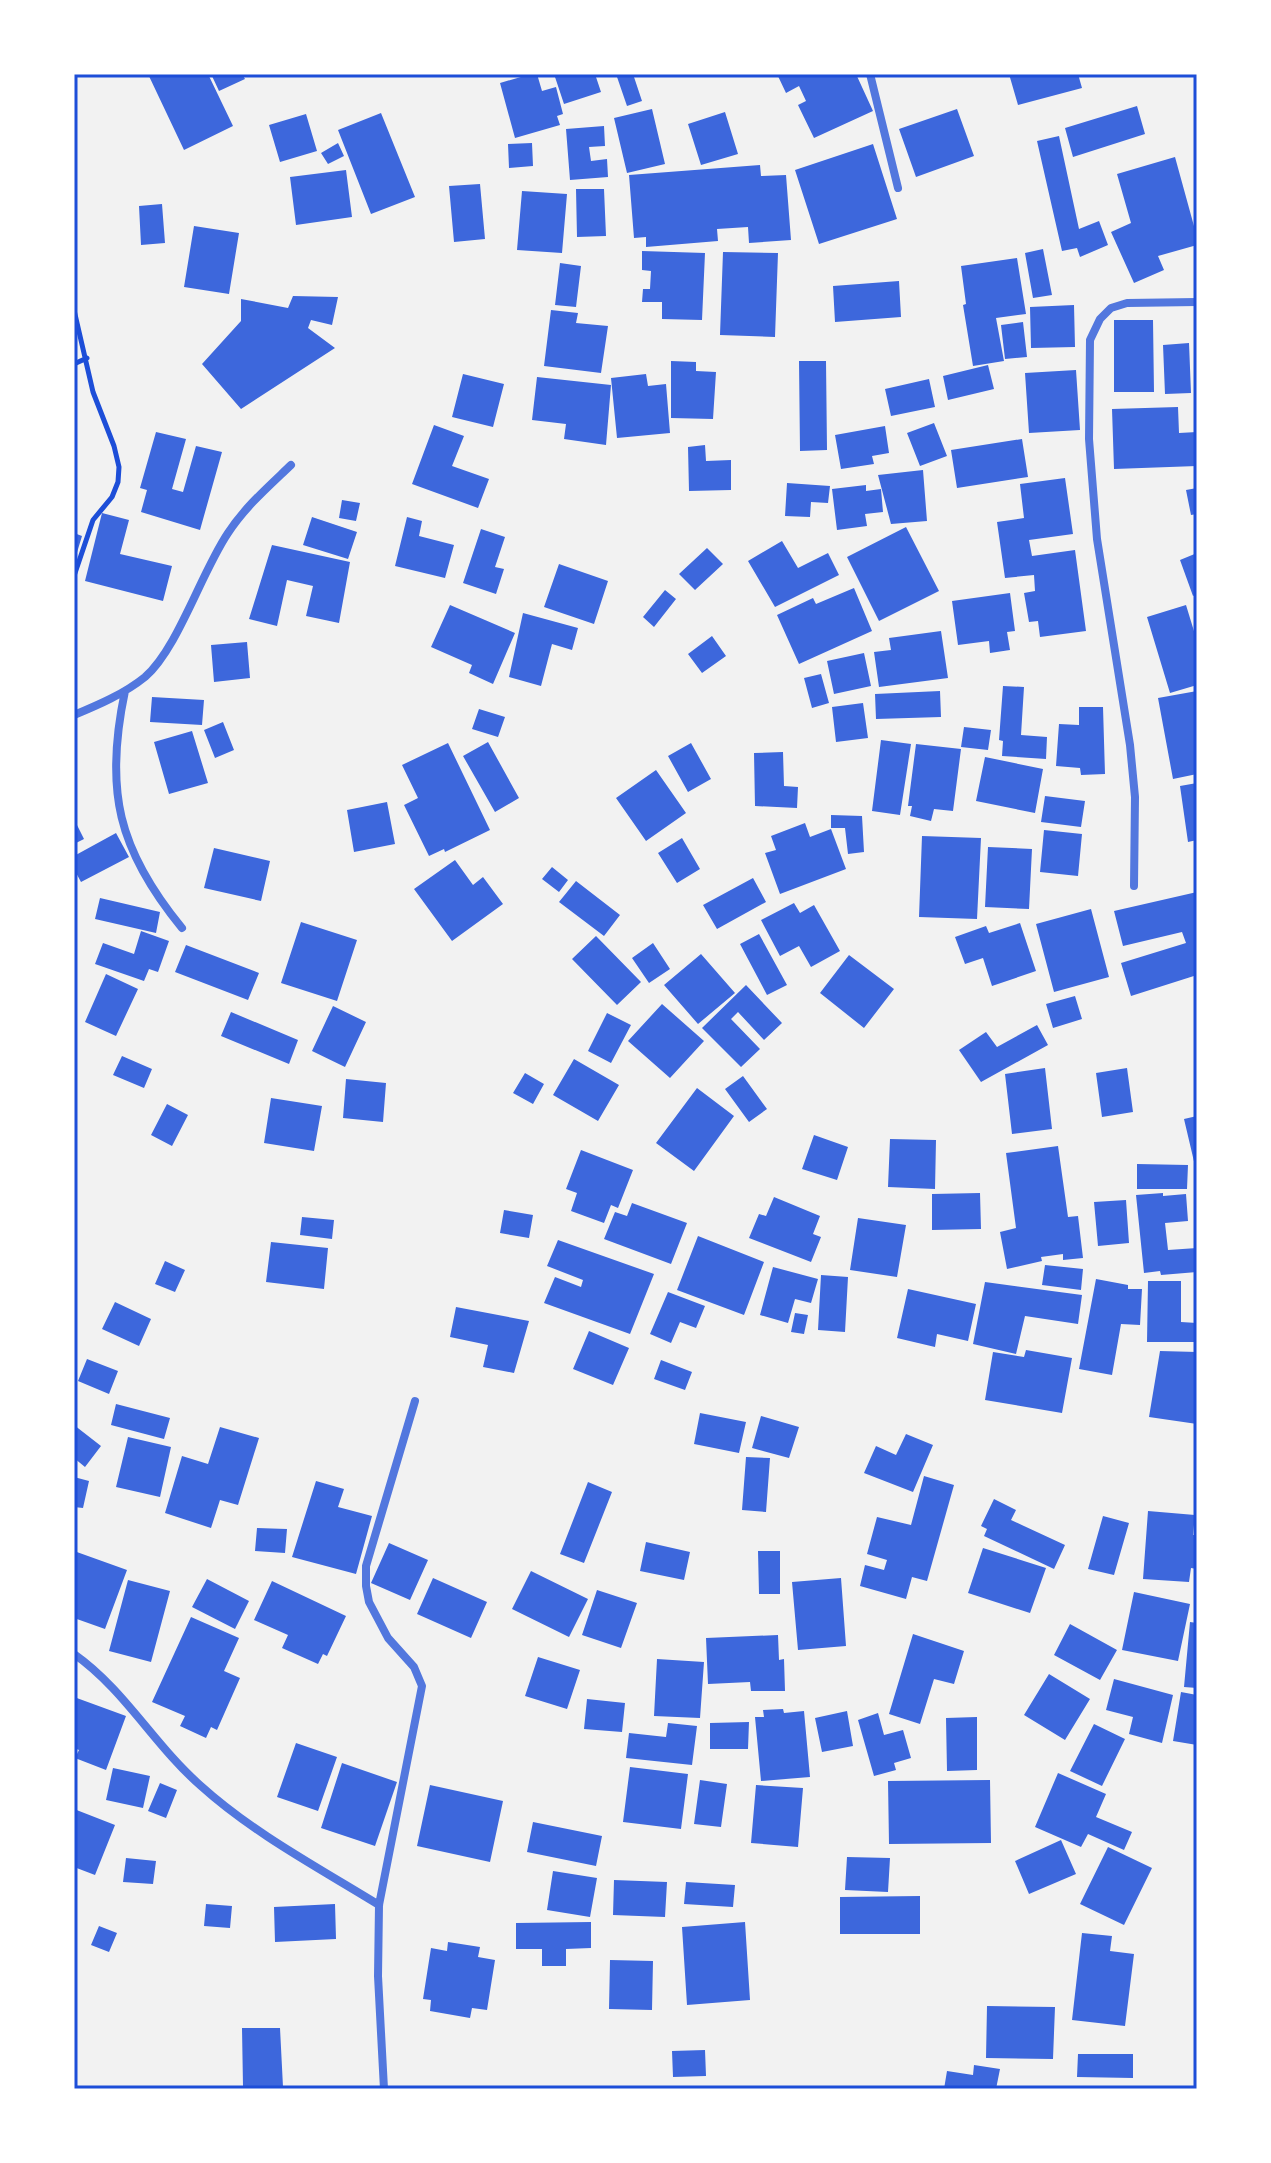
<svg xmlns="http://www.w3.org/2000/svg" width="1271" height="2163" viewBox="0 0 1271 2163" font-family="Poppins,sans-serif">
<rect width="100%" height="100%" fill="#f2f2f2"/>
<path fill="#3d67dc" d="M148,74H208L233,126L184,150Z
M216,74H242L245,79L219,91L212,76Z
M531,74H537L542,91L556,87L563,114L557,116L560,125L515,138L500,83Z
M554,74H595L601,92L564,104Z
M616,74H633L642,101L627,106Z
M777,74H856L873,111L814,138L798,105L806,101L799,86L786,93Z
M1009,74H1078L1082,88L1018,105Z
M1137,106L1145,134L1073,157L1065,128Z
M652,109L665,164L627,173L614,118Z
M957,109L974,156L916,177L899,129Z
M725,112L738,154L701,165L688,124Z
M381,113L415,197L371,214L338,130Z
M306,114L317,151L280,162L269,125Z
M604,126L605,146L589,147L591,161L607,159L608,177L570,180L566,129Z
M1059,136L1079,229L1099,221L1108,245L1080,257L1077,248L1062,251L1037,141Z
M338,143L344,156L328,164L321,153Z
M532,143L533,166L509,168L508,144Z
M873,144L897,219L819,244L795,170Z
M1175,157L1197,237V245L1158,256L1164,270L1134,283L1111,232L1131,223L1117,174Z
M760,165L761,176L786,175L791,240L749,243L748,227L717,229L718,241L646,247V237L634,238L629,175Z
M346,170L352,217L296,225L290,177Z
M480,184L485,239L454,242L449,186Z
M576,189H604L606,236L577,237Z
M522,191L567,194L562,253L517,250Z
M162,204L165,243L141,245L139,206Z
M194,226L239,233L229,294L184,287Z
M1043,249L1052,295L1033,298L1025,253Z
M642,251L705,253L702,320L662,319V302H642L643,289H650L651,271L642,270Z
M723,252L778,253L775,337L720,335Z
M1017,258L1026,314L996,318L1004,361L973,366L963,305L966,304L961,266Z
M560,263L581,266L576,307L555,305Z
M899,281L901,317L835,322L833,286Z
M293,296L338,297L332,325L311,320L308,328L335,348L241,409L202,364L241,321V299L288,308Z
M1074,305L1075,347L1031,348L1030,307Z
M551,310L578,313L576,323L608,326L601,373L544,366Z
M1114,320H1153L1154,392H1114Z
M1023,322L1027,357L1005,359L1001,325Z
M1189,343L1191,393L1165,394L1163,345Z
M671,361L696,362V371L716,372L713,419L671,418Z
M799,361H826L827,450L800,451Z
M988,365L994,389L948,400L943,376Z
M1076,370L1080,430L1029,433L1025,373Z
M463,374L504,384L493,427L452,417Z
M646,374L648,386L666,384L670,433L617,438L611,378Z
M537,377L611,385L606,445L564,439L566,424L532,420Z
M929,379L935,407L891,416L885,389Z
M1178,407L1179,433L1197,432V466L1114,469L1112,409Z
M934,423L947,456L920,466L907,433Z
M434,425L464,436L452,466L489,479L478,508L412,484Z
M885,426L889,453L872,456L874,464L841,469L835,435Z
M156,432L186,439L172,489L183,492L196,446L222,452L200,530L141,512L147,490L140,488Z
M1022,439L1028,477L957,488L951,450Z
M705,445L706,461L731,460V490L689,491L688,447Z
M923,470L927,521L891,524L878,475Z
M1065,478L1073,534L1029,540L1032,556L1075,550L1086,631L1040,637L1038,621L1029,622L1024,593L1035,591L1034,575L1005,578L997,522L1024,518L1020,484Z
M787,483L830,486L828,503L811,502L810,517L785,516Z
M866,485V491L881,489L883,512L865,514L867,526L837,530L832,489Z
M1197,488V514L1191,515L1186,490Z
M342,500L360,503L356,521L339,518Z
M102,513L129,520L120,554L172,566L163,601L85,581Z
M312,517L357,532L348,559L303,545Z
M407,517L422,521L419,536L454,545L445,578L395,566Z
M906,527L939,591L879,621L847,557Z
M481,529L505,537L495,567L504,569L496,594L463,583Z
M74,533L82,536L75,559H74Z
M782,541L798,568L828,553L839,575L775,607L748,561Z
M272,545L350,562L339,623L306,616L313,586L287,580L277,626L249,619Z
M707,548L723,564L695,590L679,574Z
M1197,553V594L1193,596L1180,560Z
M559,564L608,581L594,624L544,607Z
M854,588L872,631L799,664L777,615L813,598L816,604Z
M665,590L676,599L654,627L643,617Z
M1010,593L1015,631L1007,632L1010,650L990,653L989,641L958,645L952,601Z
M450,605L515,633L493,684L469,673L472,665L431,647Z
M1186,605L1197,641V685L1170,693L1147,617Z
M523,613L578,628L572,650L552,644L541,686L509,677Z
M941,631L948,678L879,687L874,652L891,650L889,638Z
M712,636L726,656L702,673L688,654Z
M247,642L250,678L214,682L211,645Z
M864,653L871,686L834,694L827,661Z
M821,674L829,703L812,708L804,678Z
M1003,686L1024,687L1021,735L1047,737L1046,759L1002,756L1003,741L999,740Z
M940,691L941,717L876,719L875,694Z
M1197,691V774L1173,779L1158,698Z
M152,697L204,700L202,725L150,722Z
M863,703L868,738L836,742L832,707Z
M1079,707H1103L1105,774L1081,775L1080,768L1056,766L1059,724L1079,725Z
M479,709L505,717L498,737L472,729Z
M223,722L234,750L215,758L204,730Z
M964,727L991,730L988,750L961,747Z
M192,731L208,783L169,794L154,742Z
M881,740L911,744L900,815L872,811Z
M488,742L519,798L495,812L463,756Z
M448,743L490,830L445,852L444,849L429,856L404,805L418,798L402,765Z
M691,743L711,779L688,792L668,756Z
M916,744L961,749L953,811L934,809L931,821L910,816L912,806H908Z
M783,752L784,786L798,787L797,808L755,806L754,753Z
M985,757L1043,769L1035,813L976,801Z
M656,770L686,813L646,841L616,798Z
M1197,783V840L1188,842L1180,786Z
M1045,796L1085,801L1081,827L1041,822Z
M387,802L395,844L354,852L347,810Z
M831,815L862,816L864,852L848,854L845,828H831Z
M74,819L84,839L74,844Z
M805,823L810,837L831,829L846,869L780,894L765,853L776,850L771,836Z
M1044,830L1082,834L1078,876L1040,872Z
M116,833L129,857L81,882L74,869V856Z
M922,836L981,838L977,919L919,917Z
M682,838L700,869L677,883L658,853Z
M988,847L1032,849L1029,909L985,907Z
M214,848L270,861L261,901L204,888Z
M455,860L473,885L483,877L503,904L452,941L414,889Z
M552,867L568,880L559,892L542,879Z
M753,878L766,902L717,929L703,905Z
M576,881L620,915L604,936L559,902Z
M1197,892V975L1131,996L1121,963L1186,943L1182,932L1123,946L1114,911Z
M100,898L160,912L156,933L95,919Z
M794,903L800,913L814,905L840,951L811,967L799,946L780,956L761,920Z
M1091,909L1109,977L1054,992L1036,924Z
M301,922L357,940L337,1001L281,983Z
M1020,923L1036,971L992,986L983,958L965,964L955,937L986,926L989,933Z
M141,931L169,941L158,972L149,969L144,981L95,964L103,943L134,954Z
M759,934L787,985L767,995L740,944Z
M596,936L641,982L617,1005L572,959Z
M653,943L670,969L649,983L632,958Z
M186,945L259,973L248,1000L175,972Z
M701,954L735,993L698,1024L664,985Z
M849,955L894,989L864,1028L820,993Z
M106,974L138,989L116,1036L85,1022Z
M746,985L782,1023L764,1040L738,1012L731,1019L760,1049L741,1067L702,1028Z
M1075,996L1082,1019L1053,1028L1046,1004Z
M662,1004L704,1041L670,1078L628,1041Z
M333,1006L366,1022L345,1067L312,1051Z
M231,1012L298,1040L289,1064L221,1036Z
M607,1013L631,1025L611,1063L588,1051Z
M1037,1025L1048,1045L981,1082L959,1050L986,1032L997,1047Z
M122,1056L152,1069L144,1088L113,1075Z
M574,1059L619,1085L598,1121L553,1095Z
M1045,1068L1052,1129L1012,1134L1005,1074Z
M1127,1068L1133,1112L1102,1117L1096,1073Z
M525,1073L544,1084L533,1104L513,1093Z
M743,1076L767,1109L749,1122L725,1089Z
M346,1079L386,1083L383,1122L343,1118Z
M697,1088L734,1116L694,1171L656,1143Z
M271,1098L322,1106L314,1151L264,1143Z
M167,1104L188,1115L172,1146L151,1135Z
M1197,1116V1170H1196L1184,1119Z
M814,1135L848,1147L837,1180L802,1169Z
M890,1139L936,1140L935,1189L888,1187Z
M1058,1146L1068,1217L1078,1216L1083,1258L1063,1260V1254L1041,1257L1042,1261L1007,1269L1000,1232L1016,1228L1006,1153Z
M581,1150L633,1170L618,1208L611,1205L604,1223L571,1211L577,1193L566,1189Z
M1137,1164L1188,1165L1187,1189H1137Z
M980,1193L981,1229L932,1230V1194Z
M1163,1193V1196L1186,1194L1188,1221L1165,1223L1168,1250L1197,1248V1272L1161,1275L1160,1271L1144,1273L1136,1195Z
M774,1197L820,1216L813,1234L821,1237L811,1262L749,1238L759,1214L766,1216Z
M1126,1200L1129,1243L1098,1246L1094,1202Z
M632,1203L687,1223L671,1264L604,1239L615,1212L627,1216Z
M504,1210L533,1215L529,1238L500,1233Z
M302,1217L334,1220L332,1239L300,1235Z
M858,1218L906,1225L897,1277L850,1270Z
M698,1236L764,1262L744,1315L677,1290Z
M558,1240L654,1274L630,1334L544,1303L555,1277L581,1287L583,1280L547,1266Z
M271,1242L328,1248L324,1289L266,1282Z
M165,1261L185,1270L175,1292L155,1284Z
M1045,1265L1083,1269L1081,1290L1042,1285Z
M773,1267L818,1279L811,1303L795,1299L788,1323L760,1315Z
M821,1275L848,1277L845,1332L818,1330Z
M1096,1279L1128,1285V1289H1142L1140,1325L1121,1324L1112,1375L1079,1369Z
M1148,1281H1181V1322L1197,1323V1342H1147Z
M985,1282L1082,1295L1078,1324L1025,1316L1016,1354L973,1344Z
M908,1289L976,1304L968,1341L937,1334L935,1347L897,1338Z
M668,1292L705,1306L696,1328L680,1322L671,1343L650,1334Z
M115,1302L151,1319L139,1346L102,1329Z
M456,1307L529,1321L514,1373L483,1367L488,1345L450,1337Z
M795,1313L808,1315L804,1334L791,1332Z
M589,1331L629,1348L613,1385L573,1369Z
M1026,1350L1072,1358L1062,1413L985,1400L993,1352L1024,1357Z
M1160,1351L1197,1352V1424L1149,1417Z
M87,1359L118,1371L109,1394L78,1381Z
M661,1360L692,1372L685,1390L654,1379Z
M116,1404L170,1418L164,1439L111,1425Z
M700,1413L746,1422L739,1453L694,1444Z
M761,1416L799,1427L789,1458L752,1448Z
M74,1425L101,1446L85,1467L74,1458Z
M220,1427L259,1438L238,1505L220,1500L211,1528L165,1513L182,1456L208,1464Z
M906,1434L933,1445L913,1492L864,1473L876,1446L896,1455Z
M128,1437L171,1447L160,1497L116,1487Z
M746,1457L770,1458L766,1512L742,1510Z
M924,1476L954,1485L927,1581L912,1577L906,1599L860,1586L865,1565L884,1570L887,1560L867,1554L877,1517L911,1525Z
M74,1477L89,1481L83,1508L74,1507Z
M316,1481L344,1489L338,1507L372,1516L356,1574L292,1557Z
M588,1482L612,1492L584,1563L560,1554Z
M994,1499L1016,1510L1011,1520L1065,1545L1054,1569L984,1536L987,1529L981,1526Z
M1148,1511L1195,1515L1193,1535H1197V1569L1191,1568L1189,1582L1143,1579Z
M1103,1516L1129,1523L1114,1575L1088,1569Z
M257,1528L287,1529L285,1553L255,1551Z
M646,1542L690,1552L684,1580L640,1571Z
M389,1543L428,1560L410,1600L371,1583Z
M983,1548L1046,1568L1030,1613L968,1593Z
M74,1551L127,1570L105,1629L74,1618Z
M758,1551H780V1594H759Z
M531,1571L588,1599L569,1637L512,1609Z
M433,1578L487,1602L471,1638L417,1614Z
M841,1578L846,1646L798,1650L792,1582Z
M207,1579L249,1601L235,1629L192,1607Z
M128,1580L170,1591L151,1662L109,1651Z
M272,1581L346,1616L327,1656L323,1654L318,1664L282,1648L288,1635L254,1620Z
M597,1590L637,1603L621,1648L582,1635Z
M1134,1592L1190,1604L1178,1661L1122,1650Z
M191,1617L239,1638L224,1671L240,1678L217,1730L211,1727L206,1738L180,1726L185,1716L152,1702Z
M1190,1622L1197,1623V1688L1184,1687Z
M1070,1624L1117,1650L1100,1680L1054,1655Z
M913,1634L964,1651L954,1684L934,1679L920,1724L889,1714Z
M778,1635L779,1660L784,1659L785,1691H751L750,1682L708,1684L706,1638Z
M538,1657L580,1670L567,1709L525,1696Z
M657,1659L704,1662L700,1718L654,1716Z
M1049,1674L1090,1699L1065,1740L1024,1715Z
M1114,1679L1173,1695L1162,1743L1129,1734L1133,1717L1106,1710Z
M1181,1692L1197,1695V1745L1173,1741Z
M74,1697L126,1716L106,1770L75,1758L79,1750L74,1748Z
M587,1699L625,1703L622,1732L584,1729Z
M783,1709L784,1713L804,1711L810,1777L761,1781L755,1717H764L763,1710Z
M847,1711L853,1746L822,1752L815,1718Z
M878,1713L884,1735L903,1730L911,1758L894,1763L896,1770L874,1776L858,1720Z
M977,1717V1770L947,1771L946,1718Z
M749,1722L748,1749H710V1723Z
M668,1723L697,1726L692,1765L626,1758L629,1733L666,1737Z
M1094,1724L1125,1739L1102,1786L1070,1771Z
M296,1743L337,1757L318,1811L277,1797Z
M342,1763L397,1782L375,1846L321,1828Z
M630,1767L688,1774L681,1829L623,1822Z
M113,1768L150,1776L143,1808L106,1800Z
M1058,1773L1106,1794L1096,1817L1132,1832L1124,1850L1088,1834L1081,1847L1035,1827Z
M700,1780L727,1784L721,1827L694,1824Z
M990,1780L991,1843L889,1844L888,1781Z
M160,1783L177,1790L166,1818L148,1811Z
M430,1785L503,1801L490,1862L417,1846Z
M756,1785L803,1788L798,1847L751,1843Z
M74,1809L115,1825L95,1875L74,1867Z
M533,1822L602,1836L596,1866L527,1852Z
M1061,1840L1076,1874L1029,1894L1015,1861Z
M1108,1847L1152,1868L1124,1925L1080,1904Z
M847,1857L890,1858L888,1892L845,1890Z
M126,1858L156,1861L153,1884L123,1882Z
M553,1871L597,1878L590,1917L547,1910Z
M614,1880L667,1882L665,1917L613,1915Z
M686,1882L735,1885L733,1907L684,1904Z
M920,1896V1934H840V1897Z
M206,1904L232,1906L230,1928L204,1926Z
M335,1904L336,1939L275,1942L274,1907Z
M591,1922V1948L566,1949V1966H542V1949H516V1923Z
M745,1922L750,2000L687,2005L682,1927Z
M99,1926L117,1933L109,1952L91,1945Z
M1082,1933L1112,1936L1110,1951L1134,1954L1125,2026L1072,2020Z
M448,1942L480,1947L478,1957L495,1960L487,2010L472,2008L470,2018L430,2011L431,2000L423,1999L431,1948L447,1951Z
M610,1960L653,1961L652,2010L609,2009Z
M987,2006L1055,2007L1053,2059L986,2058Z
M242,2028H280L283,2087L243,2086Z
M705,2050L706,2076L673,2077L672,2051Z
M1078,2054H1133V2078L1077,2077Z
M974,2065L1000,2069L996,2089H944L947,2071L973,2075Z"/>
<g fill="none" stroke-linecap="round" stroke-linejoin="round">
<path stroke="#1d4ed8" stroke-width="5" d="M74,310L93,392L114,446L119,467L118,482L112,497L93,520L74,576
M74,364L87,358"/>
<path stroke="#5277de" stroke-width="8" d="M870,74L898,188
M125,691C104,790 118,850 182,928
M74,715C98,705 124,694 145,677C178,648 201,573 228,533C245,507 268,487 291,465
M1134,886L1135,797L1130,745L1097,539L1089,439L1090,340L1100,319L1111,308L1127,303L1197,302
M74,1654C125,1690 154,1745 201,1786C253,1833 319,1868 379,1905
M384,2089L378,1976L379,1905L422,1686L414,1667L388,1638L369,1602L366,1586V1566L415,1401"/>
</g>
<rect width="1271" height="2163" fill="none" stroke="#ffffff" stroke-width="152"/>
<rect x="76" y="76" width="1119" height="2011" fill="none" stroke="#1d4ed8" stroke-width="3"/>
</svg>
